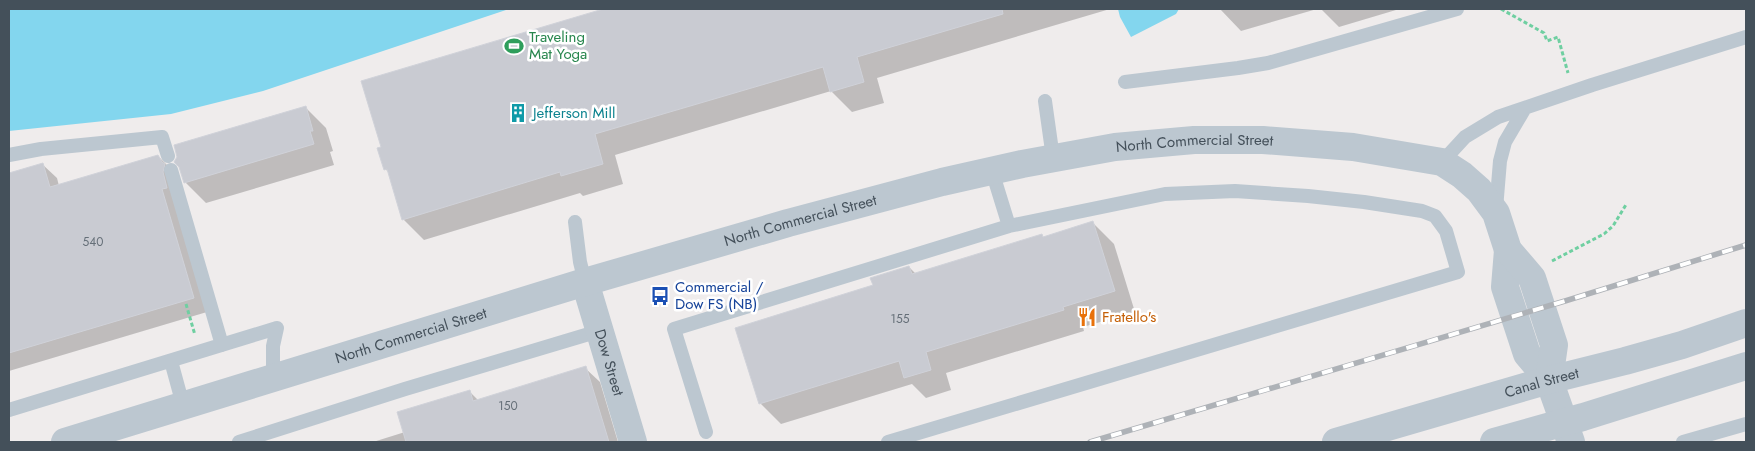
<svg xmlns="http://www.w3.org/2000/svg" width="1755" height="451" viewBox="0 0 1755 451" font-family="Jost,sans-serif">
<rect width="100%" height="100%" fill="#efecec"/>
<path fill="#83d6ee" d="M9,9H509L263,91L171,114L9,131Z
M1118,9H1179L1176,14L1131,37L1120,17Z"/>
<path fill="#0003" d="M608,9H1110L877,78L884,103L852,112L831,91L615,155L623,184L583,196L580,193L424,240L403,219L390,173L385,169L382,148L362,82Z
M1220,9H1317L1241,31Z
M1321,9H1396V10L1339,27Z
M305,107L326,128L333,151L330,152L334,165L206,203L185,182Z
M158,156L173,171L207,312L9,371V174L42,164L57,178L59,186Z
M1093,223L1114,244L1135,312L1083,327L1084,331L946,373L951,390L926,398L912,384L781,424L760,403L874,286L909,267L916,274Z
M585,368L600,382L618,442H373L405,432L470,392L479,401Z"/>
<path fill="#c9cbd2" stroke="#d0d2d9" d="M603,9H1002L1003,14L857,57L864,82L830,92L823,67L595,134L603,164L561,176L560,172L402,220L387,169L384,170L377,148L381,147L361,81Z
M306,106L313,131H310L314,144L184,183L179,167L174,162L177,157L174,145Z
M158,155L162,162L165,164L163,172L167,188L162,189L194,298L9,353V173L43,163L50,187Z
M1093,221L1115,291L1063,307L1064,310L926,352L931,370L904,378L899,361L759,404L735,328L873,285L870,278L909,266L912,274L1042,234L1043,237Z
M586,366L609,442H406L397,412L470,390L473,401Z"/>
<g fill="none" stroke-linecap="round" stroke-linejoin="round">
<path stroke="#6fcfa1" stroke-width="3" stroke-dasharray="4 2.5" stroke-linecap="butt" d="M1501,9L1544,33L1547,41L1558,37L1568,73
M1552,261L1604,234L1613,226L1627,203
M186,304L195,335"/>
<path stroke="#bcc7d0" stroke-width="14" d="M1125,82L1238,68L1268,63L1457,9
M1045,101L1053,158
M9,155L41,149L162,137L168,156
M1442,162L1465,137L1498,117L1592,85L1746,37
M171,170L222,345
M1496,209L1500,161L1505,142L1525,108
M575,222L580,262L585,282
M171,361L183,405
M9,410L277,328L273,346V377
M706,432L674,329L1009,226
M239,442L405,389L599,331
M888,442L1458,272L1446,231L1435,216L1422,211L1364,202L1308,196L1235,191L1165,194L1009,226L992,171
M1683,442L1746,424"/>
<g stroke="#bcc7d0" stroke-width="28">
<path d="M1508,250L1505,287L1527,354L1549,380L1571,442"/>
<path id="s1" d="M585,282L633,442"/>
<path id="s2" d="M65,442L585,282L788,223L942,182L1022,164L1115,147L1194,140H1263L1353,147L1442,162L1462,175L1479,190L1496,213L1508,250L1532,278L1554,345L1549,380"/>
</g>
<g stroke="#bcc7d0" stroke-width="28">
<path id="s3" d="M1336,442L1549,380L1625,361L1682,345L1746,323"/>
<path d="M1494,442L1583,417L1746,366"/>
</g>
<g stroke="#aeb2b7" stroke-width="5.5">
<path id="rail" d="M1090,442L1565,301L1746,245"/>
</g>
<use href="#rail" stroke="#fff" stroke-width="4" stroke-dasharray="11" stroke-linecap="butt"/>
</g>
<defs>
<g id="stadium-bare" transform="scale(1.5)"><path d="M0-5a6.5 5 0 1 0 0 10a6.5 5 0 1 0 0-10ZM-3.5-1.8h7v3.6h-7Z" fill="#2e9e5b" stroke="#fff" stroke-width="2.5" paint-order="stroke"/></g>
<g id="building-bare" transform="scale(1.5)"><path d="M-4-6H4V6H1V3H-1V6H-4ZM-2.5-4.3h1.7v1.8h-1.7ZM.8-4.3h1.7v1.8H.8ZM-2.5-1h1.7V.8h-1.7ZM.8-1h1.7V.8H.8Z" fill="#0f9aa8" stroke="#fff" stroke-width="2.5" paint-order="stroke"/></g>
<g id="bus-bare" transform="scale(1.5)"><path d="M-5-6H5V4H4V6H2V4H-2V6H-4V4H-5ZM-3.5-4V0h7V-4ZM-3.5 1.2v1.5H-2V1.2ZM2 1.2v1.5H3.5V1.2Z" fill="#1a4fb4" stroke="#fff" stroke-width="2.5" paint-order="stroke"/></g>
<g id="restaurant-bare" transform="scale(1.5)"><path d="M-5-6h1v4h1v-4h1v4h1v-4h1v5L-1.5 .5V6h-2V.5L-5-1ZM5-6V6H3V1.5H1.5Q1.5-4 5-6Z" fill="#e8710a" stroke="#fff" stroke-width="2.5" paint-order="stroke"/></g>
</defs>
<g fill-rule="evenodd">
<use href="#stadium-bare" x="514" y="46"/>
<use href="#building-bare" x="518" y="113"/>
<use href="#bus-bare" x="660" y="296"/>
<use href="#restaurant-bare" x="1087" y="317"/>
</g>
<g text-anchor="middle" stroke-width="5" stroke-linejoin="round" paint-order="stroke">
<g font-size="12" fill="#656f78">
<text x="93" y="246">540</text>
<text x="900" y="323">155</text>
<text x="508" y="410">150</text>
</g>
<g font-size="15" fill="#27864d" stroke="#fff" text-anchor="start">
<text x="529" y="42">Traveling<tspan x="529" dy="17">Mat Yoga</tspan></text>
</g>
<g font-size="15" fill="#0d838f" stroke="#fff" text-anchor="start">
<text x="533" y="118">Jefferson Mill</text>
</g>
<g font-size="15" fill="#44505a" stroke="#fff">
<text dy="5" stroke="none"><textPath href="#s2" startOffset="1171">North Commercial Street</textPath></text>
<text dy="5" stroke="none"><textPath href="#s2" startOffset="768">North Commercial Street</textPath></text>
<text dy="5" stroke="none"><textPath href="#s2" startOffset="362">North Commercial Street</textPath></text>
<text dy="5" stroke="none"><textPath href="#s1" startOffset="84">Dow Street</textPath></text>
<text dy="5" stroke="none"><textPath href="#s3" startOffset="214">Canal Street</textPath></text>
</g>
<g font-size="15" fill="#164399" stroke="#fff" text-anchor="start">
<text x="675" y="292">Commercial /<tspan x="675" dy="17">Dow FS (NB)</tspan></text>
</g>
<g font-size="15" fill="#c56008" stroke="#fff" text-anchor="start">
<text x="1102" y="322">Fratello's</text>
</g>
</g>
<rect width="1755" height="451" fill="none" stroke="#44505a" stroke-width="20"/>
</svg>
